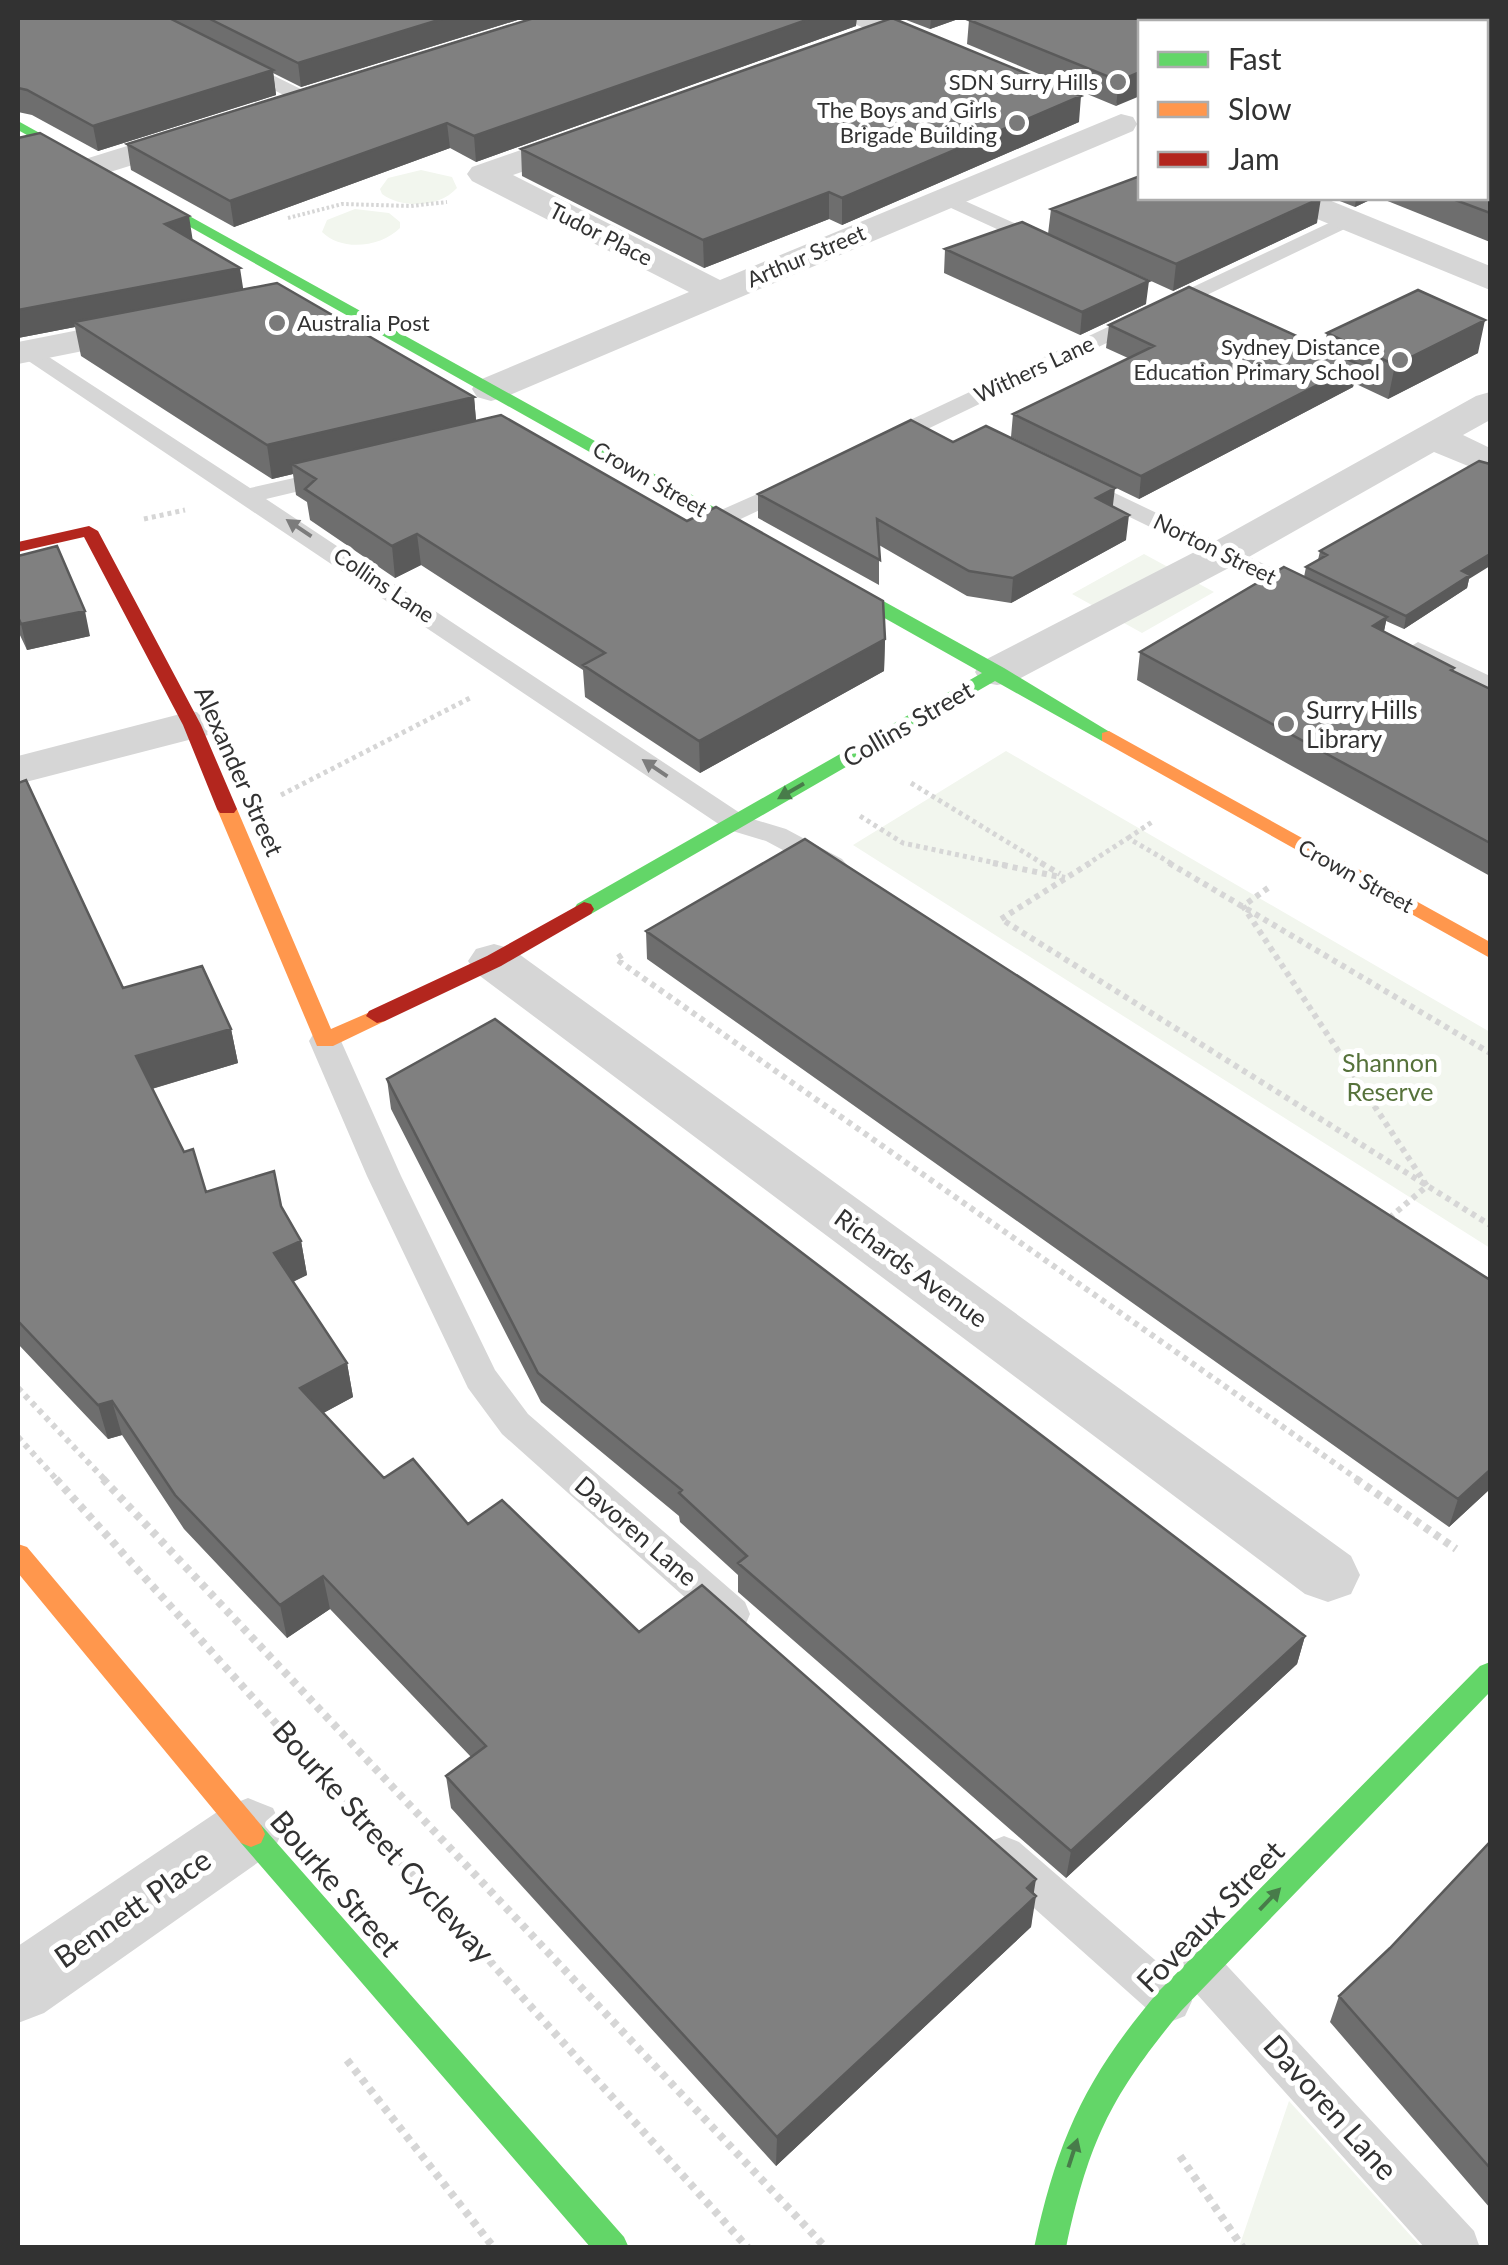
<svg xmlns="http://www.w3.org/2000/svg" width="1508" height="2265" viewBox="0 0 1508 2265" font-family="Lato,sans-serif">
<rect width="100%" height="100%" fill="#fff"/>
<path fill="#f2f6ee" d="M421,170L452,177L457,188C439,208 403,209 382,194L380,189L388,178Z
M355,209L389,213L400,222V228C381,247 342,252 322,232L327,220Z
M1144,554L1214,592L1142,633L1072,594Z
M1006,751L1490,1032V1248L853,845Z
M1289,2101L1421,2247H1239Z"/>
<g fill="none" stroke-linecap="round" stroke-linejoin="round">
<path stroke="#d6d6d6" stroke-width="4" stroke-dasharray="2.5 2.5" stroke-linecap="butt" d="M288,218L342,204L411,206L447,202"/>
<path stroke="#d6d6d6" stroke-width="5" stroke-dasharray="4 4" stroke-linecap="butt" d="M144,519L185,510
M911,783L1045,865
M281,795L470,698
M860,816L903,843L1005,865
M1128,838L1152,822
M1086,865L1128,838L1174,865"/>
<path stroke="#d6d6d6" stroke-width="6" stroke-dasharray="5 5" stroke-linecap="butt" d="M993,863L1065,878
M1041,863L1060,874
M1090,863L1001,919L1490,1225
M1169,863L1490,1053
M1268,888L1243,906L1427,1186L1388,1219
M622,955L616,959L1360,1481
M18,1388L106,1481
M18,1437L58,1481"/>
<path stroke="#d6d6d6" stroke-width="8" stroke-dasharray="6 6" stroke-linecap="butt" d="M56,1479L748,2248
M103,1479L826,2248
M1356,1479L1456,1549
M347,2060L494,2248
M1180,2156L1243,2248"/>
<path fill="#d6d6d6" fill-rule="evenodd" d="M236,57L315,96L318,100L308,106L301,104L229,67V59Z
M945,192L1052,240L1056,244L1045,250L1038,248L938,202V194Z
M1348,214L1358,220L1355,224L890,447L882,449L870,442L874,437Z
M29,344L250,488L338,468L346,470L350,475L346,480L266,499L746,817L786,829L842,859L847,865L842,871H822L766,841L726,829L21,356L18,351L21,346Z
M1077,475L1316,589L1320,594L1307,602L1298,599L1068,487L1065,482L1068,477Z
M798,476L810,483L807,488L730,524H712L709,519L712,514Z
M1418,642L1490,676V694L1409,656L1405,650Z
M325,1030L336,1033L341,1041L401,1176L495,1370L528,1414L745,1602L750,1614L745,1626L731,1630L717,1626L502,1434L468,1388L367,1176L309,1041L314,1033Z
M1004,1836L1019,1842L1185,1986L1192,2001L1185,2016L1170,2022L1155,2016L989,1868L983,1855L989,1842Z
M1202,1949L1217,1955L1474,2231L1480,2248H1425L1187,1983L1180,1969L1187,1955Z"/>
<path fill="#d6d6d6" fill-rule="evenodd" d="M853,18H893L959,46L964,53L959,60H937L857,25Z
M1121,114L1133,117L1137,124L1133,131L505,397L491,401L477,397L472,389L477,381L689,292L472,181L467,174L472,167L581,129H605L610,136L605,143L513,175L720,280Z
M201,123L213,126L218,133L213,140L94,177L82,174L77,167L82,160Z
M1278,198H1324L1490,266V290L1283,205Z
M150,316L163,319L169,327L163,335L18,364V342Z
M1490,392V420L1463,435L1490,448V475L1434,452L1240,562L1013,682L997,685L981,682L975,672L981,662L1210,544L1476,396Z
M192,711L208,715L215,725L208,735L18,784V756Z
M494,944L512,949L1351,1556L1360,1575L1351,1594L1328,1602L1305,1594L476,973L468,961L476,949Z
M248,1798L273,1808L283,1830L273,1852L44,2013L18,2023V1946L223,1808Z"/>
<path fill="#63d668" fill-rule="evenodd" d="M18,121L1004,668L1118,737L1116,741H1102L995,681L591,914H577L574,909L577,904L982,673L18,130Z
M1490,1662V1692L1181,2011C1111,2096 1089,2140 1066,2248H1034C1058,2137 1086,2077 1159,1991L1480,1666Z
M251,1821L261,1825L624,2237L629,2248H591L241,1843L237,1834L241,1825Z"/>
<path fill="#ff974d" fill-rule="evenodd" d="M1109,731L1490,942V958L1102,741V733Z
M227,803L237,809L331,1029L377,1009L388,1016L385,1021L333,1046H317L217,809Z
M18,1544L27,1547L261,1825L265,1834L261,1843L251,1847L241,1843L18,1573Z"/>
<path fill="#b3261e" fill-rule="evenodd" d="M89,526L98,531L201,725L237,809L234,813H220L217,809L183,725L84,537L18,552V542Z
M584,902L591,904L594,909L591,914L501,966L385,1021L377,1023L366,1016L369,1011L487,956Z"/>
</g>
<path fill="#6e6e6e" d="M18,18H524L301,87L273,73L276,95L98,151L32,115L18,112Z
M901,18H961L930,29Z
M975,18H1490V242L1380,198H1486V22H1140L1116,106L967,44L969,20Z
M856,26L476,162L450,148L234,227L131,170L127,144Z
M1079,122L842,225L829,219L704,268L522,176L521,149Z
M18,138L193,240L243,290L474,397L476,421L885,639L884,671L700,773L585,697L583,670L421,565L395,578L310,520L307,502L296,495L293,474L272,479L81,356L75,327L18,338Z
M1332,198H1374L1355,207Z
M1051,209L1317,223L1173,291L1096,256L1146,304L1080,335L944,273L945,249L1048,234Z
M1109,325L1324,349L1327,333L1478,353L1388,399L1354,383L1353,387L1139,499L1011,437L1013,414L1128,358L1106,348Z
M953,442L1113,507L1126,540L1011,603L967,596L879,545V585L758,518V494Z
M1320,551L1469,579L1467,588L1404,629L1386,621L1384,631L1454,672L1490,689V876L1137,680L1140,652L1304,577L1306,567L1318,560Z
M18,556L90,636L27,650L18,631Z
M18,783L123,988L231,1029L238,1063L152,1089L184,1152L206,1192L281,1206L301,1241L307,1275L293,1282L347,1363L353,1397L323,1413L384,1478L468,1524L639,1632L1034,1894L1031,1927L776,2166L451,1808L446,1776L471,1757L330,1609L287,1638L184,1529L122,1435L108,1439L18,1344Z
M646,931L1490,1280V1489L1449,1527L647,959Z
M387,1079L1305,1636L1297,1664L1066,1878L738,1592V1575L680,1522L679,1516L541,1402L391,1109Z
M1490,1842V2208L1330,2022L1339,1996L1390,1948Z"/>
<path fill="#5a5a5a" d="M445,18H524L301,87L298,63Z
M812,18H857L856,26L476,162L474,136Z
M931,18H961L930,29Z
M1273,18H1314L1313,22H1261Z
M1490,19L1489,42L1486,44L1488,20Z
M273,70L276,95L98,151L93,126Z
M1140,72V96L1116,106L1119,81Z
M1081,96L1079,122L842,225V198Z
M447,123L450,148L234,227L230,201Z
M829,192V219L704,268L703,240Z
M1321,198L1317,223L1173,291L1176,264Z
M1356,198H1374L1355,207Z
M189,216L193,242L165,224Z
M240,268L244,294L74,322L75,327L18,338V310Z
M1149,281L1146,304L1080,335L1082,312Z
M1485,320L1478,353L1388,399L1395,365Z
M1358,364L1353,387L1139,499L1141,476Z
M474,397L477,431L292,464L293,474L272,479L267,445Z
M1115,488L1112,513L1096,498Z
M1129,515L1126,540L1011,603L1013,578Z
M417,534L421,565L395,578L392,546Z
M1490,554V566L1469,579L1467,588L1404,629L1406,616L1462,571Z
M85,611L90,636L27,650L21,624Z
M1387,617L1381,645L1373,626Z
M885,639L884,671L700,773L699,741Z
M231,1029L238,1063L144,1091L136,1056Z
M301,1241L307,1275L281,1287L274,1253Z
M347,1363L353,1397L307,1422L300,1388Z
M112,1401L122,1435L108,1439L98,1405Z
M1490,1470V1489L1449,1527L1458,1499Z
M323,1576L330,1609L287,1638L280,1605Z
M1305,1636L1297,1664L1066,1878L1071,1851Z
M1036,1879L1033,1898L1036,1896L1031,1927L776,2166L777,2137Z"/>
<path fill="#808080" stroke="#5a5a5a" stroke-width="2.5" d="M18,18H169L273,70L93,126L27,90L18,88Z
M208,18H445L298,63Z
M534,18H812L474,136L447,123L230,201L127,144Z
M892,18L1081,96L842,198L829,192L703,240L521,149Z
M975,18H1273L1261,22H1140V72L1119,81L969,20Z
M1366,18H1490V19L1488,20L1487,42L1490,44V111L1487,112L1488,127L1490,128V213L1450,198H1486V22H1379Z
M40,133L189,216L165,224L240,268L18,310V138Z
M1140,176V198H1321L1176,264L1051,209Z
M1022,222L1149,281L1082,312L945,249Z
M277,283L474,397L267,445L74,322Z
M1189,287L1358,364L1141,476L1013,414L1154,346L1109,325Z
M1418,290L1485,320L1395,365L1327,333Z
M501,415L687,521L716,507L883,601L885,639L699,741L583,665L605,653L417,534L392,546L305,489L316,479L292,464Z
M911,420L953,442L986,426L1115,488L1096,498L1129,515L1013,578L969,571L877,519L880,560L758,494Z
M1479,461L1490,464V554L1462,571L1470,575L1406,616L1306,567L1327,555L1320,551Z
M57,546L85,611L21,624L18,617V556Z
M1284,567L1387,617L1373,626L1454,668L1451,670L1490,689V843L1140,652Z
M26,780L123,988L202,966L231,1029L136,1056L184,1152L193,1149L206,1192L274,1171L281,1206L301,1241L274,1253L347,1363L300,1388L384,1478L413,1459L468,1524L502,1500L639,1632L702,1585L1036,1879L1027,1888L1036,1896L777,2137L446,1776L486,1746L323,1576L280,1605L175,1495L112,1401L98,1405L18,1321V783Z
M805,839L1490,1280V1470L1458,1499L646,931Z
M495,1019L1305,1636L1071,1851L738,1563L747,1556L679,1493L682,1490L538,1373L387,1079Z
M1490,1842V2168L1339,1996L1390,1948Z"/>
<defs><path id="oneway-solid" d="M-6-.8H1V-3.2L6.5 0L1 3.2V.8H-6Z" transform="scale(2.5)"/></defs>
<g fill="#7c7c7c">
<use href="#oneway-solid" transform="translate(299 528) rotate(-146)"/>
<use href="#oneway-solid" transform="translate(655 768) rotate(-146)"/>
</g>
<g fill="#487c4a">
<use href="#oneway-solid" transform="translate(791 791) rotate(150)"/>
<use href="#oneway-solid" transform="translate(1270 1899) rotate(-46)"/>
<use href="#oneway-solid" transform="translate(1073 2153) rotate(-72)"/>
</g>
<g fill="#7a7a7a" stroke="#fff" stroke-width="4">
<circle cx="1118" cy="82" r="10"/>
<circle cx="1017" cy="123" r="10"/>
<circle cx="277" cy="323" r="10"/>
<circle cx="1400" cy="360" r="10"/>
<circle cx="1286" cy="724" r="10"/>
</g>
<g text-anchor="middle" stroke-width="10" stroke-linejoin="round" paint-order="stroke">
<g font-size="22" fill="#323232" stroke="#fff" text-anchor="end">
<text x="1098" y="90">SDN Surry Hills</text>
<text x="997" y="118">The Boys and Girls<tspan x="997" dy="25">Brigade Building</tspan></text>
<text x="297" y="331" text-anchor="start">Australia Post</text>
<text x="1380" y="355">Sydney Distance<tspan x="1380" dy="25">Education Primary School</tspan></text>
</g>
<g font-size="22" fill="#323232" stroke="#fff">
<text transform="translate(601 234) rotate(27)" y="8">Tudor Place</text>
<text transform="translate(806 256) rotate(-23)" y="8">Arthur Street</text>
<text transform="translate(1034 369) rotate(-25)" y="8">Withers Lane</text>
<text transform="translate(650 479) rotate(30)" y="8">Crown Street</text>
<text transform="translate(1215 549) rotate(26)" y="8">Norton Street</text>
<text transform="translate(384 585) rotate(34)" y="8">Collins Lane</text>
<text transform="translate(1356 876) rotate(29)" y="8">Crown Street</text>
</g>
<g font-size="25" fill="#323232" stroke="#fff" text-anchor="start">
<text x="1306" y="719">Surry Hills<tspan x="1306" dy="29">Library</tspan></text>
</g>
<g font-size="25" fill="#323232" stroke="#fff">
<text transform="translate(908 724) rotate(-30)" y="9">Collins Street</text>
<text transform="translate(239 771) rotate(66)" y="9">Alexander Street</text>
<text transform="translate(911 1268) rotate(36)" y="9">Richards Avenue</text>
<text transform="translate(636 1531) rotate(41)" y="9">Davoren Lane</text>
</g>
<g font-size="25" fill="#56723b" stroke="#fff">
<text x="1390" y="1072">Shannon<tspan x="1390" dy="29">Reserve</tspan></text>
</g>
<g font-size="30" fill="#323232" stroke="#fff">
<text transform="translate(383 1842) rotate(48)" y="10">Bourke Street Cycleway</text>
<text transform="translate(335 1884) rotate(49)" y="10">Bourke Street</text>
<text transform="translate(133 1909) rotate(-35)" y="10">Bennett Place</text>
<text transform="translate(1211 1917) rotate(-46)" y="10">Foveaux Street</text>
<text transform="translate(1330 2108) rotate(48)" y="10">Davoren Lane</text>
</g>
</g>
<rect width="1508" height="2265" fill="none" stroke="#323232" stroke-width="40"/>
<rect x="1138" y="20" width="350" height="180" fill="#ffffff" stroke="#adadad" stroke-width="2.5"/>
<rect x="1158" y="52" width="50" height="15" fill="#63d668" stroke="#adadad" stroke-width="2.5"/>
<text x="1228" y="70" font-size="30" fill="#323232">Fast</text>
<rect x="1158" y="102" width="50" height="15" fill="#ff974d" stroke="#adadad" stroke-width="2.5"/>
<text x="1228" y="120" font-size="30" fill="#323232">Slow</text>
<rect x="1158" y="152" width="50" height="15" fill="#b3261e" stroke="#adadad" stroke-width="2.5"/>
<text x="1228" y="170" font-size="30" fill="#323232">Jam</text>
</svg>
